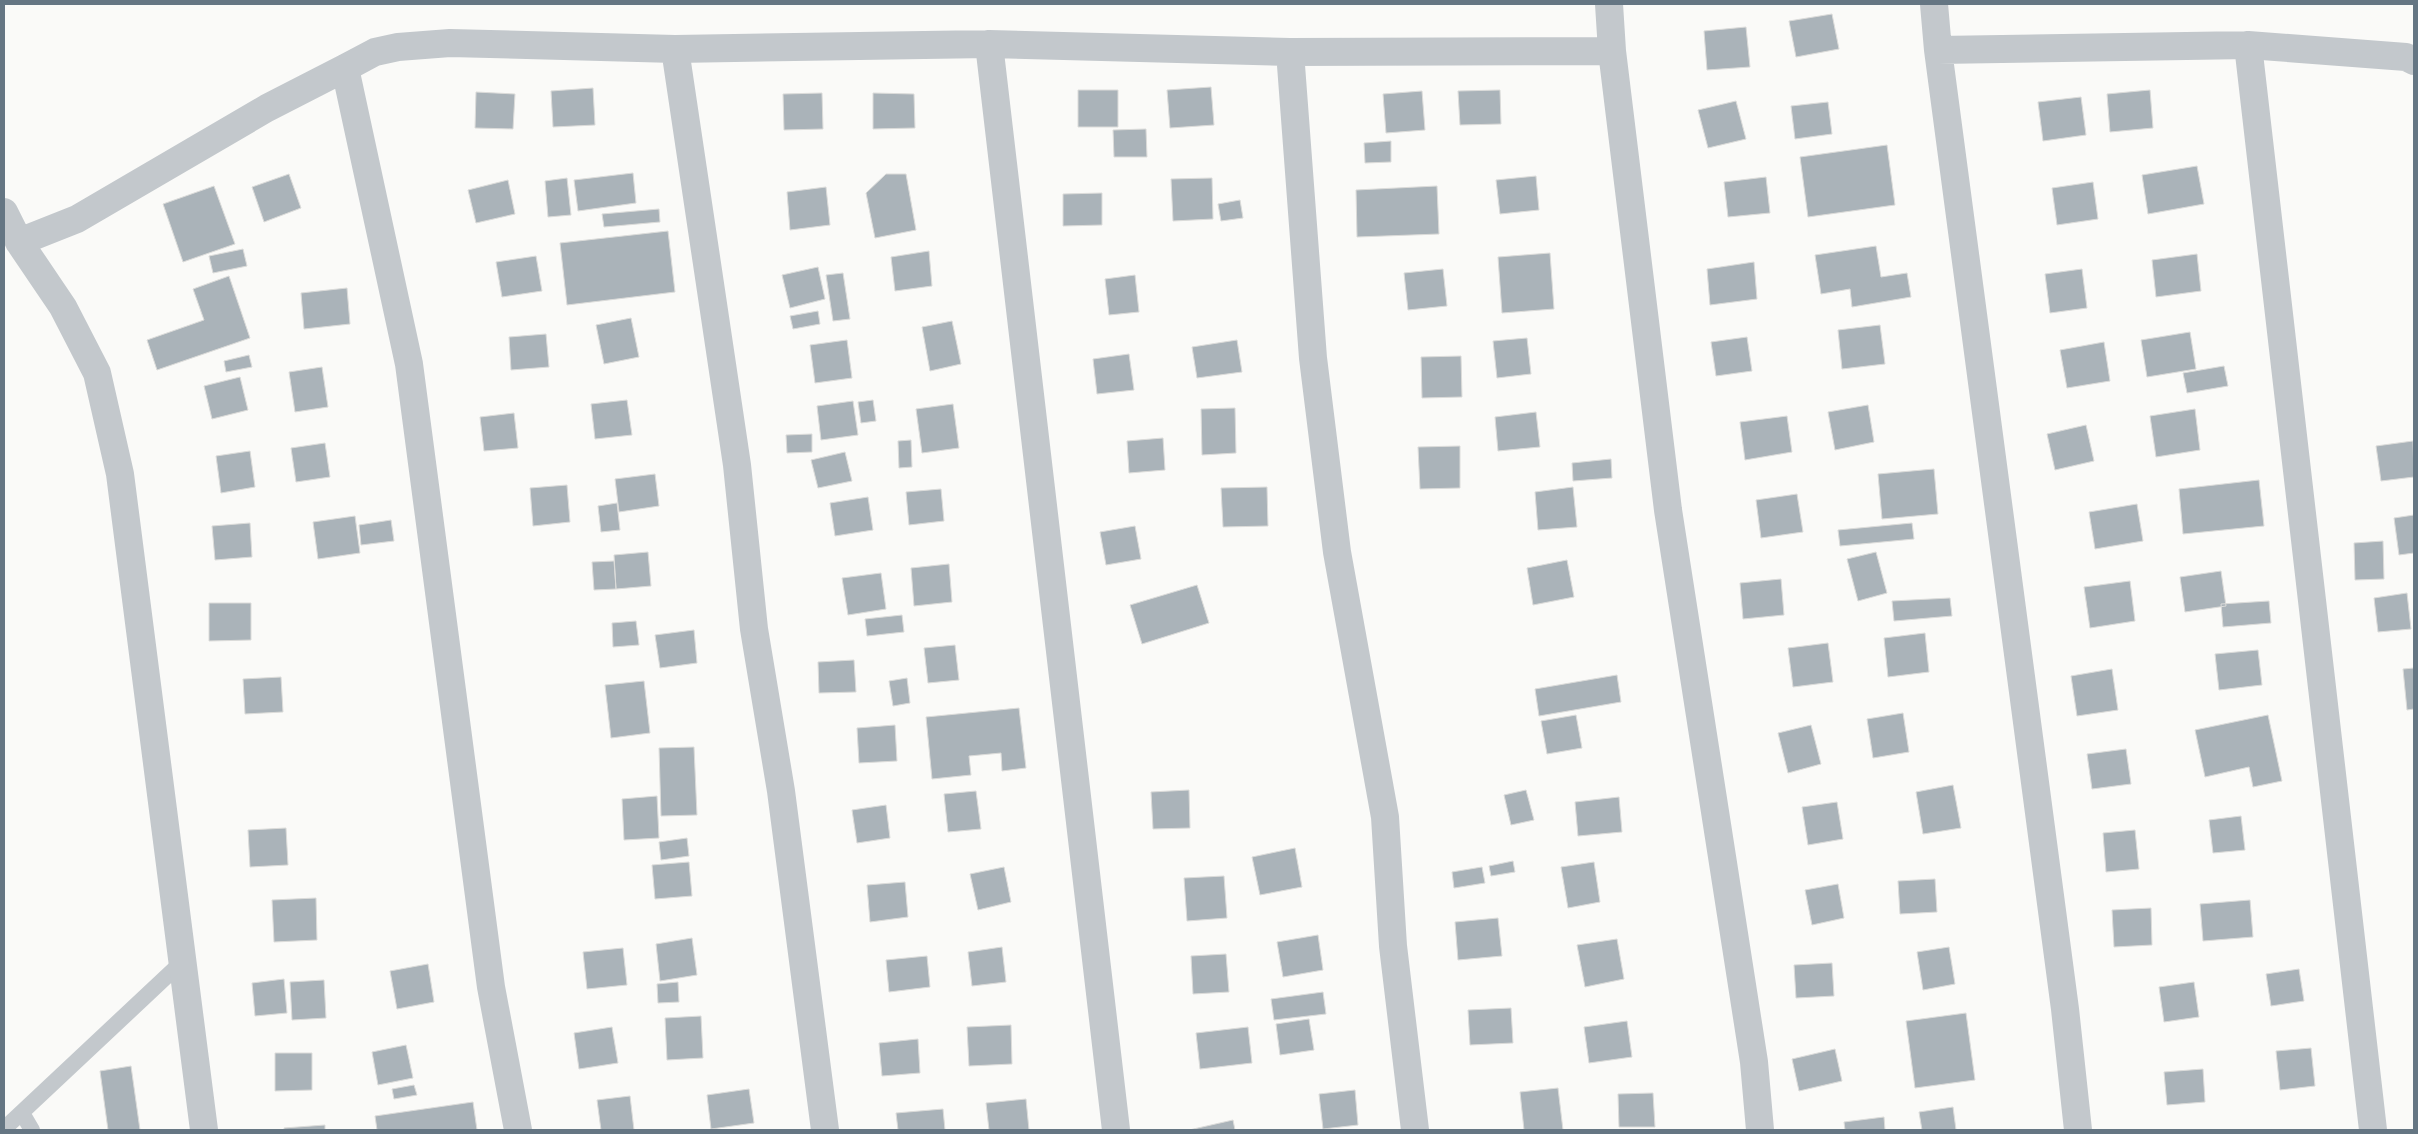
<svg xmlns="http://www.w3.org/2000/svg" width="2418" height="1134" viewBox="0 0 2418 1134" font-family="'Titillium Web',sans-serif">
<rect width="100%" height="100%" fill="#fafaf8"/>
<path fill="#aab3b9" stroke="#dcdcda" d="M1832,14L1839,49L1796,57L1789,21Z
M1746,27L1750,67L1707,70L1704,31Z
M1211,87L1214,125L1170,128L1167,90Z
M593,88L595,125L553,127L551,91Z
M1078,90H1118V127H1078Z
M1500,90L1501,124L1460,125L1458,91Z
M2150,90L2153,128L2110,132L2107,94Z
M1422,91L1425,130L1386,133L1383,94Z
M476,92L515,94L513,129L475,128Z
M822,93L823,129L784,130L783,94Z
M873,93L914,94L915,128L873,129Z
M2081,97L2086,135L2043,141L2038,102Z
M1736,101L1746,139L1708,148L1698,110Z
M1828,102L1832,134L1795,139L1791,106Z
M1146,129L1147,157H1114L1113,130Z
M1391,141V162L1365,163L1364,143Z
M1887,145L1895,205L1808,217L1800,157Z
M2197,166L2204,204L2148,214L2142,175Z
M633,173L636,203L578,211L574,180Z
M289,174L301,208L264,222L252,187Z
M886,174H906L916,230L875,238L866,193Z
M1536,176L1539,210L1500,214L1496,180Z
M1766,177L1770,213L1728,217L1724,182Z
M567,178L571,215L548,217L545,181Z
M1212,178L1213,219L1173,221L1171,179Z
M508,180L515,214L476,223L468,190Z
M2093,182L2098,219L2057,225L2052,188Z
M214,186L235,244L183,262L163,204Z
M1437,186L1439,234L1357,237L1356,190Z
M826,187L830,225L790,230L787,192Z
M1102,193V225L1063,226V194Z
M1240,200L1243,218L1221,221L1218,204Z
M659,209L660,222L604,227L602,214Z
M668,231L675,292L567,305L560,243Z
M1876,246L1881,277L1907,273L1911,297L1852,307L1850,289L1821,294L1815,255Z
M243,249L247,266L213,273L209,256Z
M929,251L932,286L895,291L891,257Z
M1550,253L1554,309L1502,313L1498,257Z
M2197,254L2201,291L2156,297L2152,260Z
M536,256L542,291L502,297L496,262Z
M1754,262L1757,299L1710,305L1707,269Z
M818,267L825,299L790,308L782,275Z
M1443,269L1447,306L1408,310L1404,273Z
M2082,269L2087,308L2050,313L2045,274Z
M843,273L850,319L833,321L826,275Z
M1135,275L1139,312L1109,315L1105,279Z
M229,276L250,338L157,370L147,340L204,320L193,289Z
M347,288L350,324L304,329L301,293Z
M818,311L820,324L793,329L790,316Z
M631,318L639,357L604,364L596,325Z
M952,321L961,364L930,371L922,327Z
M1880,325L1885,364L1842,369L1838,330Z
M2190,332L2196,369L2147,377L2141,340Z
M546,334L549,367L511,370L509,337Z
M1747,337L1752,371L1716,376L1711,342Z
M1527,338L1531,374L1497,378L1493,341Z
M847,340L852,378L815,383L810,345Z
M1237,340L1242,372L1197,378L1192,347Z
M2104,342L2110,381L2067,388L2060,350Z
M1129,354L1134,390L1097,394L1093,359Z
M249,355L252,367L226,372L224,361Z
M1461,356L1462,397L1422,398L1421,357Z
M2224,366L2228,386L2187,393L2183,373Z
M322,367L328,407L295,412L289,372Z
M240,377L248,410L212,419L204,386Z
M627,400L632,435L595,439L591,404Z
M873,400L876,421L861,423L858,402Z
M853,401L858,435L821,440L817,406Z
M953,404L959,448L922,453L916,409Z
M1868,405L1874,442L1835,450L1828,412Z
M1235,408L1236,453L1202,455L1201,409Z
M2195,409L2200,450L2156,457L2150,416Z
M1536,412L1540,447L1498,451L1495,417Z
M514,413L518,448L484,451L480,417Z
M1787,416L1792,452L1745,460L1740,422Z
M2086,425L2094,461L2055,470L2047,434Z
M812,434V452L787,453L786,435Z
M1163,438L1165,470L1129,473L1127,441Z
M911,440L912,467L899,468L898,441Z
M2413,441L2414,477L2381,481L2376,446Z
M325,443L330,477L296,482L291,448Z
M1460,446V488L1420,489L1418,447Z
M250,451L255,487L221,493L216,456Z
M845,452L852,481L818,488L811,460Z
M1611,459L1612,478L1573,481L1572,463Z
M1934,469L1938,514L1882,519L1878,474Z
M655,474L659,506L619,512L615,479Z
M2259,480L2264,526L2183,534L2179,489Z
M567,485L570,522L533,526L530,488Z
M1267,487L1268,526L1223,527L1221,488Z
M1573,487L1577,527L1538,530L1535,492Z
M941,489L944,521L909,525L906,492Z
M1797,494L1803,532L1761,538L1756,500Z
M868,497L873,530L835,536L830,503Z
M617,503L620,530L601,532L598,506Z
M2137,504L2143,541L2095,549L2089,512Z
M2414,515V553L2399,555L2394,518Z
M355,516L360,553L318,559L313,522Z
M391,520L394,541L361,545L359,525Z
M250,523L252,557L215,560L212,526Z
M1912,523L1914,539L1840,546L1838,530Z
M1135,526L1141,559L1106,565L1100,532Z
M2383,541L2384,579L2355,580L2354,543Z
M648,552L651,586L616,589L614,555Z
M1876,552L1887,593L1858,601L1847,559Z
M1567,560L1574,597L1533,605L1527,568Z
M614,561L616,589L594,590L592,562Z
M949,564L952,602L914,606L911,568Z
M2221,571L2226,606L2185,612L2180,577Z
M881,573L886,609L848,615L842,578Z
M1781,579L1784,615L1743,619L1740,583Z
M2130,581L2135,621L2090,628L2084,587Z
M1197,585L1209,623L1142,644L1130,605Z
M2407,593L2411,629L2378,632L2374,598Z
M1950,598L1952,616L1894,621L1892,601Z
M2269,601L2271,623L2223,627L2221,604Z
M209,603H251V640L209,641Z
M902,615L904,632L867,636L865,619Z
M636,621L639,645L613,647L612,623Z
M694,630L697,663L660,668L655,635Z
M1925,633L1929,672L1888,677L1884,638Z
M1828,643L1833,682L1793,687L1788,648Z
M955,645L959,680L928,683L924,648Z
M2258,650L2262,685L2219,690L2215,654Z
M854,660L856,692L819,693L818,662Z
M2414,668V709L2407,710L2403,669Z
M2112,669L2118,710L2077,716L2071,676Z
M1617,675L1621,702L1539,716L1535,689Z
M281,677L283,712L245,714L243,679Z
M907,678L910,703L893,706L889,681Z
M644,681L650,733L611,738L605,685Z
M1019,708L1026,768L1002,771L1001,753L969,756L971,775L932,779L926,717Z
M1903,713L1909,752L1873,758L1867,719Z
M1576,715L1582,748L1547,754L1541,721Z
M2268,715L2282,781L2253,787L2249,767L2205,777L2195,730Z
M895,725L897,761L859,763L857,728Z
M1811,725L1821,764L1788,773L1778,733Z
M694,747L697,815L661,816L659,748Z
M2126,749L2131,784L2092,789L2087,754Z
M1953,785L1961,828L1923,834L1916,792Z
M1189,790L1190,828L1153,829L1151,792Z
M1526,790L1534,820L1511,825L1504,795Z
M976,791L981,829L948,832L944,794Z
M657,796L659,838L624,840L622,799Z
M1619,797L1622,832L1578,836L1575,802Z
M1837,802L1843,839L1808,845L1802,807Z
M886,805L890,838L857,843L852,810Z
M2241,816L2245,850L2213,853L2209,820Z
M286,828L288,865L250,867L248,830Z
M2135,830L2139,869L2106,872L2103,833Z
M687,838L689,856L661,860L659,842Z
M1295,848L1302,887L1260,895L1252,857Z
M1513,861L1515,872L1491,876L1489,866Z
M689,862L692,896L655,899L652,865Z
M1594,862L1600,902L1568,908L1561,867Z
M1004,867L1011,902L978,910L970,874Z
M1482,867L1485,883L1454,888L1452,872Z
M1224,876L1227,918L1187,921L1184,878Z
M1935,879L1937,912L1900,914L1898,881Z
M905,882L908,917L870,922L867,885Z
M1838,884L1844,918L1812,925L1805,890Z
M316,898L317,940L274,942L272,900Z
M2250,900L2253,937L2203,941L2200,904Z
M2151,908L2152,945L2114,947L2112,910Z
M1498,918L1502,956L1458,960L1455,922Z
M1318,935L1323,970L1283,977L1277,942Z
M692,938L697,975L660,981L656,944Z
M1617,939L1624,979L1585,987L1577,945Z
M1002,947L1006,982L972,986L968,952Z
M1949,947L1955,984L1923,990L1917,952Z
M623,948L627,985L587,989L583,952Z
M1226,954L1229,992L1193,994L1191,956Z
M927,956L930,987L889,992L886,960Z
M1832,963L1834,996L1796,998L1794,965Z
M428,964L434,1002L397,1009L390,971Z
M2299,969L2304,1001L2271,1006L2266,974Z
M284,979L287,1013L255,1016L252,983Z
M324,980L326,1018L292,1020L290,982Z
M678,982L679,1002L658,1003L657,984Z
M2194,982L2199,1017L2164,1022L2159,987Z
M1323,992L1326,1014L1274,1020L1271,999Z
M1511,1008L1513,1043L1470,1045L1468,1010Z
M1966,1013L1975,1080L1915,1088L1906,1021Z
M701,1016L703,1058L667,1060L665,1018Z
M1309,1019L1314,1050L1280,1055L1276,1024Z
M1627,1021L1632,1057L1589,1063L1584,1027Z
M1011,1025L1012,1064L969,1066L967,1027Z
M612,1027L618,1063L579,1069L574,1033Z
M1248,1027L1252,1063L1200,1069L1196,1033Z
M918,1039L920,1073L882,1076L879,1043Z
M406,1045L413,1078L378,1085L372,1052Z
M2311,1048L2315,1086L2280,1090L2276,1051Z
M1835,1049L1842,1081L1799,1091L1792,1059Z
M275,1053H312V1090L275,1091Z
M131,1066L140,1130H108L100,1071Z
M2203,1069L2205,1102L2167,1105L2164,1072Z
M414,1085L417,1095L394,1099L392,1089Z
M1558,1088L1563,1130H1524L1520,1092Z
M749,1089L754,1123L711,1129L707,1095Z
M1355,1090L1358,1125L1323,1129L1319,1094Z
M1653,1093L1655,1127H1619L1618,1094Z
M630,1096L634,1130H601L597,1100Z
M1026,1099L1029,1130H989L986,1103Z
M473,1102L477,1130H377L375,1116Z
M1953,1107L1956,1130H1922L1919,1112Z
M943,1109L945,1130H898L896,1113Z
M1884,1117L1885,1130H1845L1844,1122Z
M1233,1120L1235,1130H1189Z
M325,1125V1130H284V1128Z"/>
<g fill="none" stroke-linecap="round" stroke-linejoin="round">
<path stroke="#c3c8cc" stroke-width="16" d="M22,1113L32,1130
M4,1129L183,961"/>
<path stroke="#c3c8cc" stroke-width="28" d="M1609,4L1612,51L1668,510L1754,1062L1760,1130
M1934,4L1938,50L2065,1009L2078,1130
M989,44L1116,1130
M2248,45L2373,1130
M675,49L737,465L754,629L781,791L825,1130
M1938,50L2248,45L2406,57L2414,61
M1290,52L1313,358L1337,552L1385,817L1393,946L1415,1130
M345,68L409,364L491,987L518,1130
M4,212L19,242L63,307L97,373L120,474L204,1130
M19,242L77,219L267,108L345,68L375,52L398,47L450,43L675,49L989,44L1290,52L1612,51"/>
</g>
<rect width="2418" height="1134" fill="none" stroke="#657683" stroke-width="10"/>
</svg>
